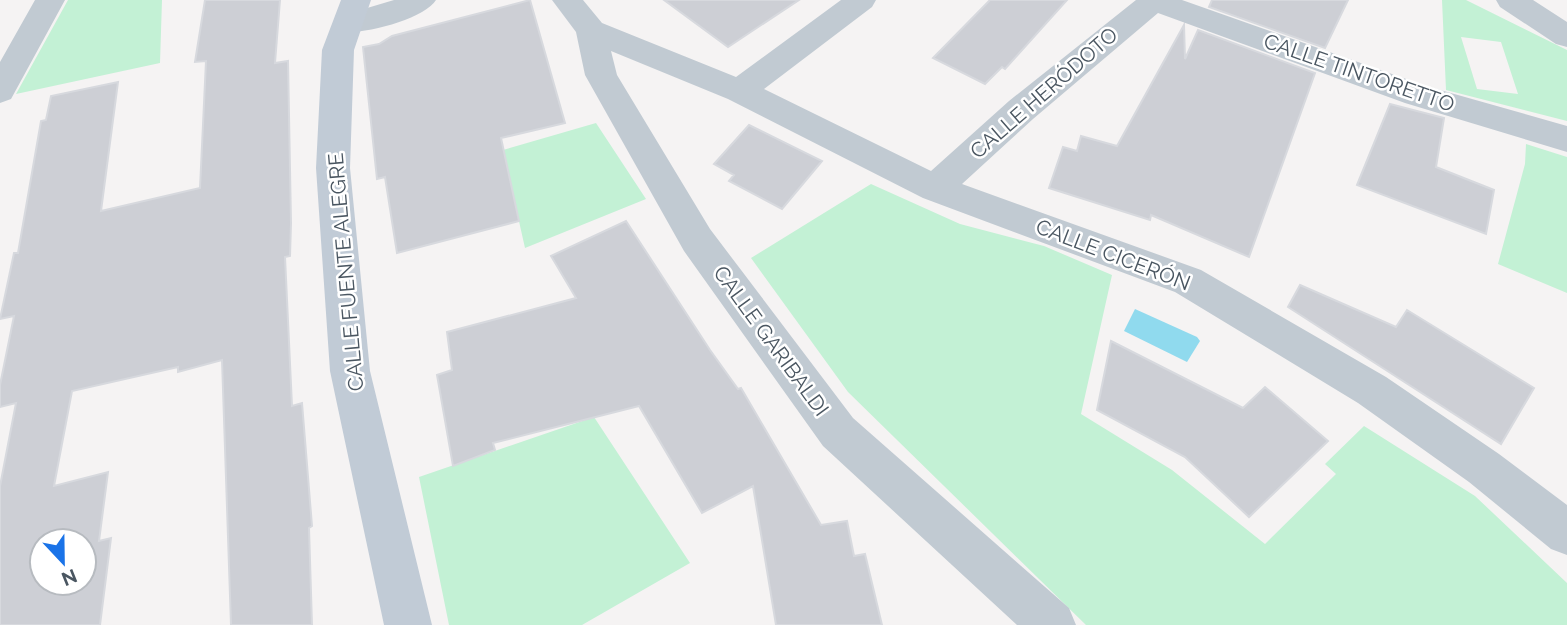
<svg xmlns="http://www.w3.org/2000/svg" width="1567" height="625" viewBox="0 0 1567 625" font-family="Raleway,sans-serif">
<rect width="100%" height="100%" fill="#f5f3f3"/>
<path fill="#c3f1d5" fill-rule="evenodd" d="M68,0H162L160,63L16,94Z
M1442,0H1466L1567,50V121L1446,90ZM1461,37L1501,42L1518,94L1477,89Z
M596,123L646,199L525,248L503,150Z
M1526,144L1567,157V293L1498,264L1525,164Z
M871,184L960,224L1044,246L1112,275L1081,414L1172,470L1265,544L1336,474L1325,464L1364,426L1475,496L1567,583V625H1086L848,392L751,258Z
M594,417L690,563L582,625H449L419,477Z"/>
<path fill="#90daee" d="M1135,309L1197,337L1200,341L1187,362L1124,331Z"/>
<path fill="#cdcfd5" stroke="#d7d9de" stroke-width="2" fill-rule="evenodd" d="M205,0H280L275,63L288,61L291,223L290,256L285,257L292,406L302,403L312,526L309,528L312,625H231L222,360L178,372V367L72,391L54,486L108,472L99,541L111,538L100,625H0V486L16,403L0,407V385L14,316L0,319L14,253H18L41,121L46,120L51,96L118,82L101,211L200,188L206,61L195,62ZM42,541H84V583H42Z
M530,0L565,123L501,138L519,221L397,253L385,177L377,179L363,47L379,44L392,36Z
M664,0H799L728,47Z
M990,0H1067L1005,69L1002,67L985,84L933,58Z
M1212,0H1348L1325,48L1209,7Z
M1184,25L1185,59L1198,30L1315,73L1249,257L1151,215L1150,220L1049,188L1063,147L1077,151L1081,136L1117,146Z
M1390,104L1444,118L1436,167L1494,190L1486,234L1357,185Z
M749,125L822,161L782,209L729,181L734,175L714,164Z
M626,221L710,350L738,389L741,388L821,525L847,521L854,556L865,554L882,625H776L753,486L702,513L639,406L493,443L495,450L453,466L437,375L452,370L447,332L576,298L551,256Z
M1300,285L1396,327L1407,310L1534,388L1501,444L1288,307Z
M1111,341L1243,408L1265,387L1328,441L1249,517L1185,457L1097,410Z"/>
<g fill="none" stroke-linecap="round" stroke-linejoin="round">
<path fill="#c1cad2" fill-rule="evenodd" d="M35,0H65L11,99L0,103V62Z
M394,0H436C425,19 358,37 337,31L333,24L337,17Z
M552,0H583L602,23L736,77L841,0H876L872,7L764,89L931,171L1009,101L1136,0H1182L1426,86L1567,126V152L1405,103L1158,13L1033,119L962,184L1201,270L1386,377L1499,454L1567,505V555L1551,549L1469,482L1358,403L1175,292L923,198L728,99L611,51L617,75L710,229L853,418L1069,608L1076,625H1017L823,446L684,251L585,75L576,32Z
M1496,0H1533L1567,22V47L1556,44L1500,7Z"/>
<path fill="#c1cbd6" fill-rule="evenodd" d="M341,0H371L354,50L350,168L370,371L432,625H384L330,371L316,168L322,50Z"/>
</g>
<g text-anchor="middle" stroke-width="5" stroke-linejoin="round" paint-order="stroke">
<g font-size="21" fill="#4a5661" stroke="#fff">
<text transform="translate(1359 73) rotate(19)" y="7">CALLE TINTORETTO</text>
<text transform="translate(1044 93) rotate(-41)" y="7">CALLE HERÓDOTO</text>
<text transform="translate(1113 255) rotate(21)" y="7">CALLE CICERÓN</text>
<text transform="translate(346 272) rotate(-95)" y="7">CALLE FUENTE ALEGRE</text>
<text transform="translate(771 341) rotate(54)" y="7">CALLE GARIBALDI</text>
</g>
</g>
<g transform="translate(63 562) rotate(158)"><circle r="33" fill="#ffffff" stroke="#b7bbc0" stroke-width="2"/>
<path d="M0-5L12 26L0 18L-12 26Z" fill="#1a73e8"/>
<text y="-10" font-size="19" font-weight="bold" text-anchor="middle" fill="#4a5661">N</text>
</g>
</svg>
